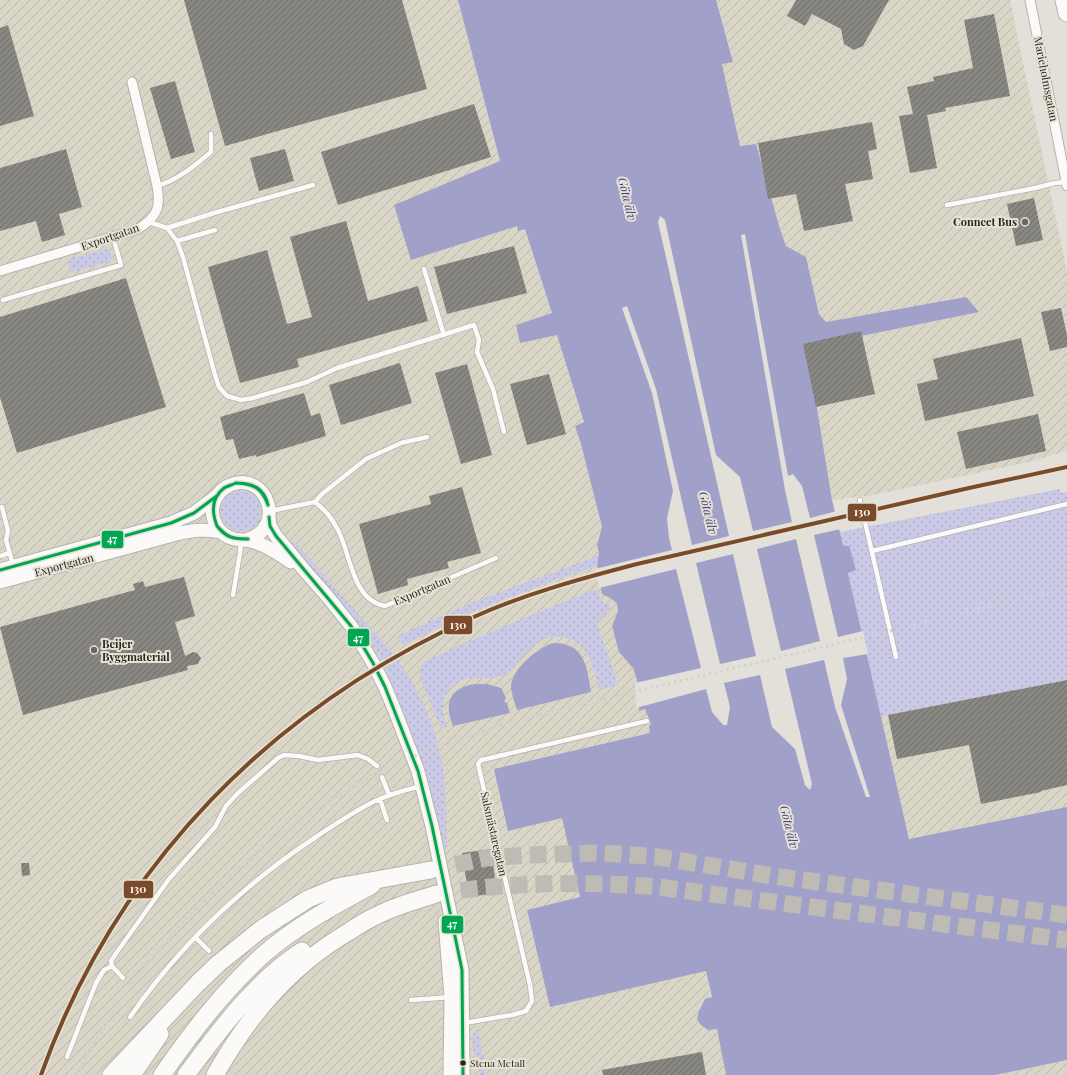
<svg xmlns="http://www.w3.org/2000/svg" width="1067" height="1075" viewBox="0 0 1067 1075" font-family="'Playfair Display',serif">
<defs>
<pattern id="industrial-furrows" width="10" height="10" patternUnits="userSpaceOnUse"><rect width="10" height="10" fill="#d9d6c7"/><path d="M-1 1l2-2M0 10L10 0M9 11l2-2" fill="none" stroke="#bab8ab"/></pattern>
<pattern id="grass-dots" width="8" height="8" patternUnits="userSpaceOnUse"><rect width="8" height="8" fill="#cac9e6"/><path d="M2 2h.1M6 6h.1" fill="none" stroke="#aeacc5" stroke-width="1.8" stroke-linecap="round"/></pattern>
<pattern id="building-hatch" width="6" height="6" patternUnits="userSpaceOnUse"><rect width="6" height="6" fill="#888782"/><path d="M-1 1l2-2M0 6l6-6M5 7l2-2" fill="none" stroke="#6f6e6a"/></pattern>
</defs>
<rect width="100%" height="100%" fill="#e2e0d9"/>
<path fill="url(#industrial-furrows)" d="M0,0H458L500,162L394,205L517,226L525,229L552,313L516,325L520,343L557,335L584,422L575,426L581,444L602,527L597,545L599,553L612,599L617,604L618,611L612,627L619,651L633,668L637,680L639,711L645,709L651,724L649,726L650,733L494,769L562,818L568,843L581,898L527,910L550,1007L706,971L726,1075H0Z
M716,0H1010L1067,272V451L1029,462L873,495L832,500L807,346L979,312L966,297L826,322L819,314L806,257L786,246L780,229L756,144L740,146L722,63L733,61Z
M1067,680V807L909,839L880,717Z
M1067,1060V1075H995Z"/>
<path fill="url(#grass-dots)" d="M108,248L112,258L111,261L71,272L68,261L70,259Z
M1060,489L1061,493L1067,492V680L880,717L848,572L856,570L850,548L843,545L840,532Z
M221 511a20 20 0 1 1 40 0a20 20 0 1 1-40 0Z
M290,540L298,546L388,648C418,683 440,733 444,778C446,801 446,823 447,846L445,850L444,849C435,799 420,750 400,703C392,683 384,662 372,643C348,605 316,574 286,541Z
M598,556L597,566C531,588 466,612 404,645L397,636L471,603Z
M595,589L599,594L601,601L611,606L609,613L602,616L598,623L599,630L613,669L617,685L599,690C594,668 588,640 562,637C551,635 542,639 534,646C523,653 517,667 506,674C495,680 482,677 470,678C453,680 441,695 443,712C443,717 446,722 447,727L441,729L420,677V676L425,674H419L421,666L424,662L462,644Z
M478,1029L486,1075H480V1057H474L472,1035Z"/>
<path fill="#a1a0c9" d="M458,0H716L733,62L722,64L740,146L756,144L780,229L786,246L806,257L819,314L826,322L966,297L979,312L807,347L832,500L843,545L846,546H848L850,548L856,570L848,573L909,839L1067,807V1060L995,1075H726L717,1029L708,1030L701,1025L697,1020L699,1011L705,999L712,997L706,971L550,1007L527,910L580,897L562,818L508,831L494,769L650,733L649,726L651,724L645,709L639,711L637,680L633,668L619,652L612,626L618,611L617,604L612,599L602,594L597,566L599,553L597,545L602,527L581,444L575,426L584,422L557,335L520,343L516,325L552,313L525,229L518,231L517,226L411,260L394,205L500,161Z
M554,643C585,643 587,667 591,692L517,710C515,703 511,693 511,686C512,669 539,646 554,643Z
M476,684H487L501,688L506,698L504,701L507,703L510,713L453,726C443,702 451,687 476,684Z"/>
<path fill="#e2e0d9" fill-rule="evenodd" d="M660,216L665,220L716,455L740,477L753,531L792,522L785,490L741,235L745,234L788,476L793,474L802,486L810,518L837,511L841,529L814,535L838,637L863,631L868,654L843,658L847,679L841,705L870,797H866L835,707L824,660L785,669L812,784L810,790L805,785L795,749L772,727L760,675L724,683L730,707L727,725H723L712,712L706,689L636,708L635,683L701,668L676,569L599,588L595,569L672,550L669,538L667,518L673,491L652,393L622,308L627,306L656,389L692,545L729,536L658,222ZM796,539L820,641L781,651L757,549ZM733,554L756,656L720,664L696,563Z"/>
<path fill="url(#building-hatch)" d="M184,0H402L427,89L225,146Z
M796,0H889L863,46L854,50L844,44L841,29L812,14L805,26L787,16Z
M994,14L1010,96L945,108L946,111L927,115L937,168L910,173L899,116L913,114L907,87L934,81L933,77L973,68L964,20Z
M8,25L34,116L0,126V28Z
M175,81L195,152L171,159L150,88Z
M474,104L491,157L338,205L321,152Z
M872,122L877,149L868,151L873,179L845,184L853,221L804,231L796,194L768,199L758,143Z
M66,149L82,207L59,214L65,235L42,242L36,221L0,231V168Z
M285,149L294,181L259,191L250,158Z
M1034,198L1043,240L1016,246L1007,204Z
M346,221L368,301L418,286L428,321L297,359L299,367L240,383L208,267L267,250L287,324L312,317L290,237Z
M514,246L527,293L447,314L434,267Z
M126,278L166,407L17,453L0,397V317Z
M1061,308L1067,335V347L1050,351L1041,312Z
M861,331L875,394L816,407L803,344Z
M1021,338L1034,396L925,421L917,384L938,379L933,359Z
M400,363L412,403L341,425L329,385Z
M467,364L492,455L461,464L435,373Z
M549,374L566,434L527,445L510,384Z
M304,393L311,416L320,413L326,436L256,457V455L239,459L233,439L226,440L220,417Z
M1038,414L1046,451L966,469L957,432Z
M462,487L481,553L447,562L449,568L407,579L408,585L378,594L359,524L431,504L429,496Z
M184,577L195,616L175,622L185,656L193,652L197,653L201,658L198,664L187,666L188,670L23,715L0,627L135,590L133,584L143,581L145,587Z
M1067,680V785L1041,791V792L981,804L969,745L897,759L888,715Z
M491,849L497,893L469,897L462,853Z
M21,863H29L30,875L22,876Z
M702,1052L706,1075H603L602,1070Z"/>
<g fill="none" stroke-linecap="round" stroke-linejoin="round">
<path stroke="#bdbbb4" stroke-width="17" stroke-dasharray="17 8" stroke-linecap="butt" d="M431,870L487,858L527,855L596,853L620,854L658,857L773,876L1067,915
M436,894C510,882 584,881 658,887L1067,940"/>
<g stroke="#b4b3ae" stroke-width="6">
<path id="lane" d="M157,186C178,180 194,166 211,152V134
M947,205L1035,188L1055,183L1066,182
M149,222L167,228L177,241L183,257L215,375L219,387L227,396L241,400L253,398L307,382L337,368L474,325L479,340L477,352L493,389L504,432
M167,228L214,213L313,185
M177,241L215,230
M424,269L444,335
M3,300L121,265L113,237
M860,500L896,657
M315,502C326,511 331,517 338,530C351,555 352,600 385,606L496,558
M2,507L8,531L6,540L13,565
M270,511L315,502L322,494L366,459L401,443L427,437
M872,551L1067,504
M0,556L9,553
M233,595L240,553L241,542
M382,777L389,795
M380,799L387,820
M195,937L209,951
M123,978L112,966L111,961L117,952L169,879L215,827L226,806L238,793L278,758L284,755L299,756L318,760L358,755L368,759L377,766
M411,1000L451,997
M130,1017C180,945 243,885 316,837C334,825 353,812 373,802C388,795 405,790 421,786
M464,1023L512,1015L526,1011L532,1001L530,985L478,764L481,760L486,759L647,721
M67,1057L96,983L104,970L112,966"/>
</g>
<g stroke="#b4b3ae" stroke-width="11">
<path id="street" d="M1030,0L1067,186
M0,271L138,229C157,217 161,208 157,186L132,82"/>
</g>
<g stroke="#b4b3ae" stroke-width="15">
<path id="secondary" d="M269,517L270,526L276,536L305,571L327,596L351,626L373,663L385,687L395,711L418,771L432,826L462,970L463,1075
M248,539C287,528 267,470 230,485C221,489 215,497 213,506C210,520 219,535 234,539C243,541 247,539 257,543C270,547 280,555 291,562
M0,570L171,523L194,513L218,495
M0,582L180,533C196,530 205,529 222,532
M445,921L451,997L450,1075"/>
</g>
<g stroke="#b4b3ae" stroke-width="19">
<path id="highway" d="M1064,0L1067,13
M111,1075L198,983L219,963L260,930L280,917L308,899L337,887L431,870
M132,1075L160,1034
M162,1075C192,1032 224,990 264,954C296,926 335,905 372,885
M186,1075C218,1032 256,980 302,951
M215,1075C249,1015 290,966 350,931C360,924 371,918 382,913C399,905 418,900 436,894"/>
</g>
<use href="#lane" stroke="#fbfaf9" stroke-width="4.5"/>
<use href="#street" stroke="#fbfaf9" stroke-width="9"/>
<use href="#secondary" stroke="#fbfaf9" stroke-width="13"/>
<use href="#highway" stroke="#fbfaf9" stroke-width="17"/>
<path stroke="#d1d1ce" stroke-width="3" stroke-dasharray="2 4" stroke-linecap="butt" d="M966,608L1067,571
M76,1075C92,1046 109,1017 128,990C197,896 287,817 392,766C436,746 482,731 528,717L1067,589"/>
<g stroke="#e6e3d5" stroke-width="6">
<path id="bus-1" d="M236,483C253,483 264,488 268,505
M236,483C254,484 262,488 268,505
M269,517L270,526L276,536L351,626L373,663L385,687L418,771L432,826L462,970L463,1075
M217,526C228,538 233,539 248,539
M217,526C226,538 234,539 248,539
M217,526C212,513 211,498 224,488C227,486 232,485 236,483
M217,526C212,513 211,498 224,488C227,486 232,485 236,483
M0,570L171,523L194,513L218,495"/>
</g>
<use href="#bus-1" stroke="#00a651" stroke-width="3"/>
<g stroke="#e6e3d5" stroke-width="7">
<path id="rail-1" d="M41,1075C117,863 273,707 476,616C528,593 583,578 637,564L969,488L1067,467"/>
</g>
<use href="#rail-1" stroke="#7a4b2a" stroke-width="4"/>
</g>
<g fill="#686761" stroke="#e6e3d5" stroke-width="1.5">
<circle cx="1025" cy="222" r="4"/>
<circle cx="94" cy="650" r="4"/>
</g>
<circle fill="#272621" stroke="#e6e3d5" stroke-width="1.5" cx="463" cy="1063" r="3.5"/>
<g text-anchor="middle" stroke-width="4" stroke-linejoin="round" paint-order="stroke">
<g font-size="10" fill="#272621" stroke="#e6e3d5" text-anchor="start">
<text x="470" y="1067">Stena Metall</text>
</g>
<g font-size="11" fill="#272621" stroke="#e6e3d5">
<text transform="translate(1046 79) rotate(79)" y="4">Marieholmsgatan</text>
<text transform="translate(110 237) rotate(-19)" y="4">Exportgatan</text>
<text transform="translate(64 565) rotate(-15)" y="4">Exportgatan</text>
<text transform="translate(422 590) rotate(-23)" y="4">Exportgatan</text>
<text transform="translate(494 834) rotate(77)" y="4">Salsmästaregatan</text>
</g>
<g font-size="11" font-weight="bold" fill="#272621" stroke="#e6e3d5" text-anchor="end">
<text x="1017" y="226">Connect Bus</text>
<text x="102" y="648" text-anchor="start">Beijer<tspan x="102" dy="13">Byggmaterial</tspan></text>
</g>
<g font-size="12" font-style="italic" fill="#3f3883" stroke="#e6e3d5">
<text transform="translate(627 199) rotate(76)" y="4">Göta älv</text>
<text transform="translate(708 513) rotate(76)" y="4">Göta älv</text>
<text transform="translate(789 827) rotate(76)" y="4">Göta älv</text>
</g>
</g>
<g stroke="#e6e3d5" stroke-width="1.5">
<rect x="847" y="503" width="30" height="19" rx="4" fill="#7a4b2a"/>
<rect x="101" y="530" width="23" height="19" rx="4" fill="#00a651"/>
<rect x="443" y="615" width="30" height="20" rx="4" fill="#7a4b2a"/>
<rect x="347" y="628" width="23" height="19" rx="4" fill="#00a651"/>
<rect x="123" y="880" width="31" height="19" rx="4" fill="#7a4b2a"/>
<rect x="441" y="915" width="23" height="19" rx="4" fill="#00a651"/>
</g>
<g font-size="11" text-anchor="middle" font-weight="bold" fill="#fff">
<text x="862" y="516">130</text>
<text x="112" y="543">47</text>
<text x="458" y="629">130</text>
<text x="358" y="642">47</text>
<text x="138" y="893">130</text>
<text x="452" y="928">47</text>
</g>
</svg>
